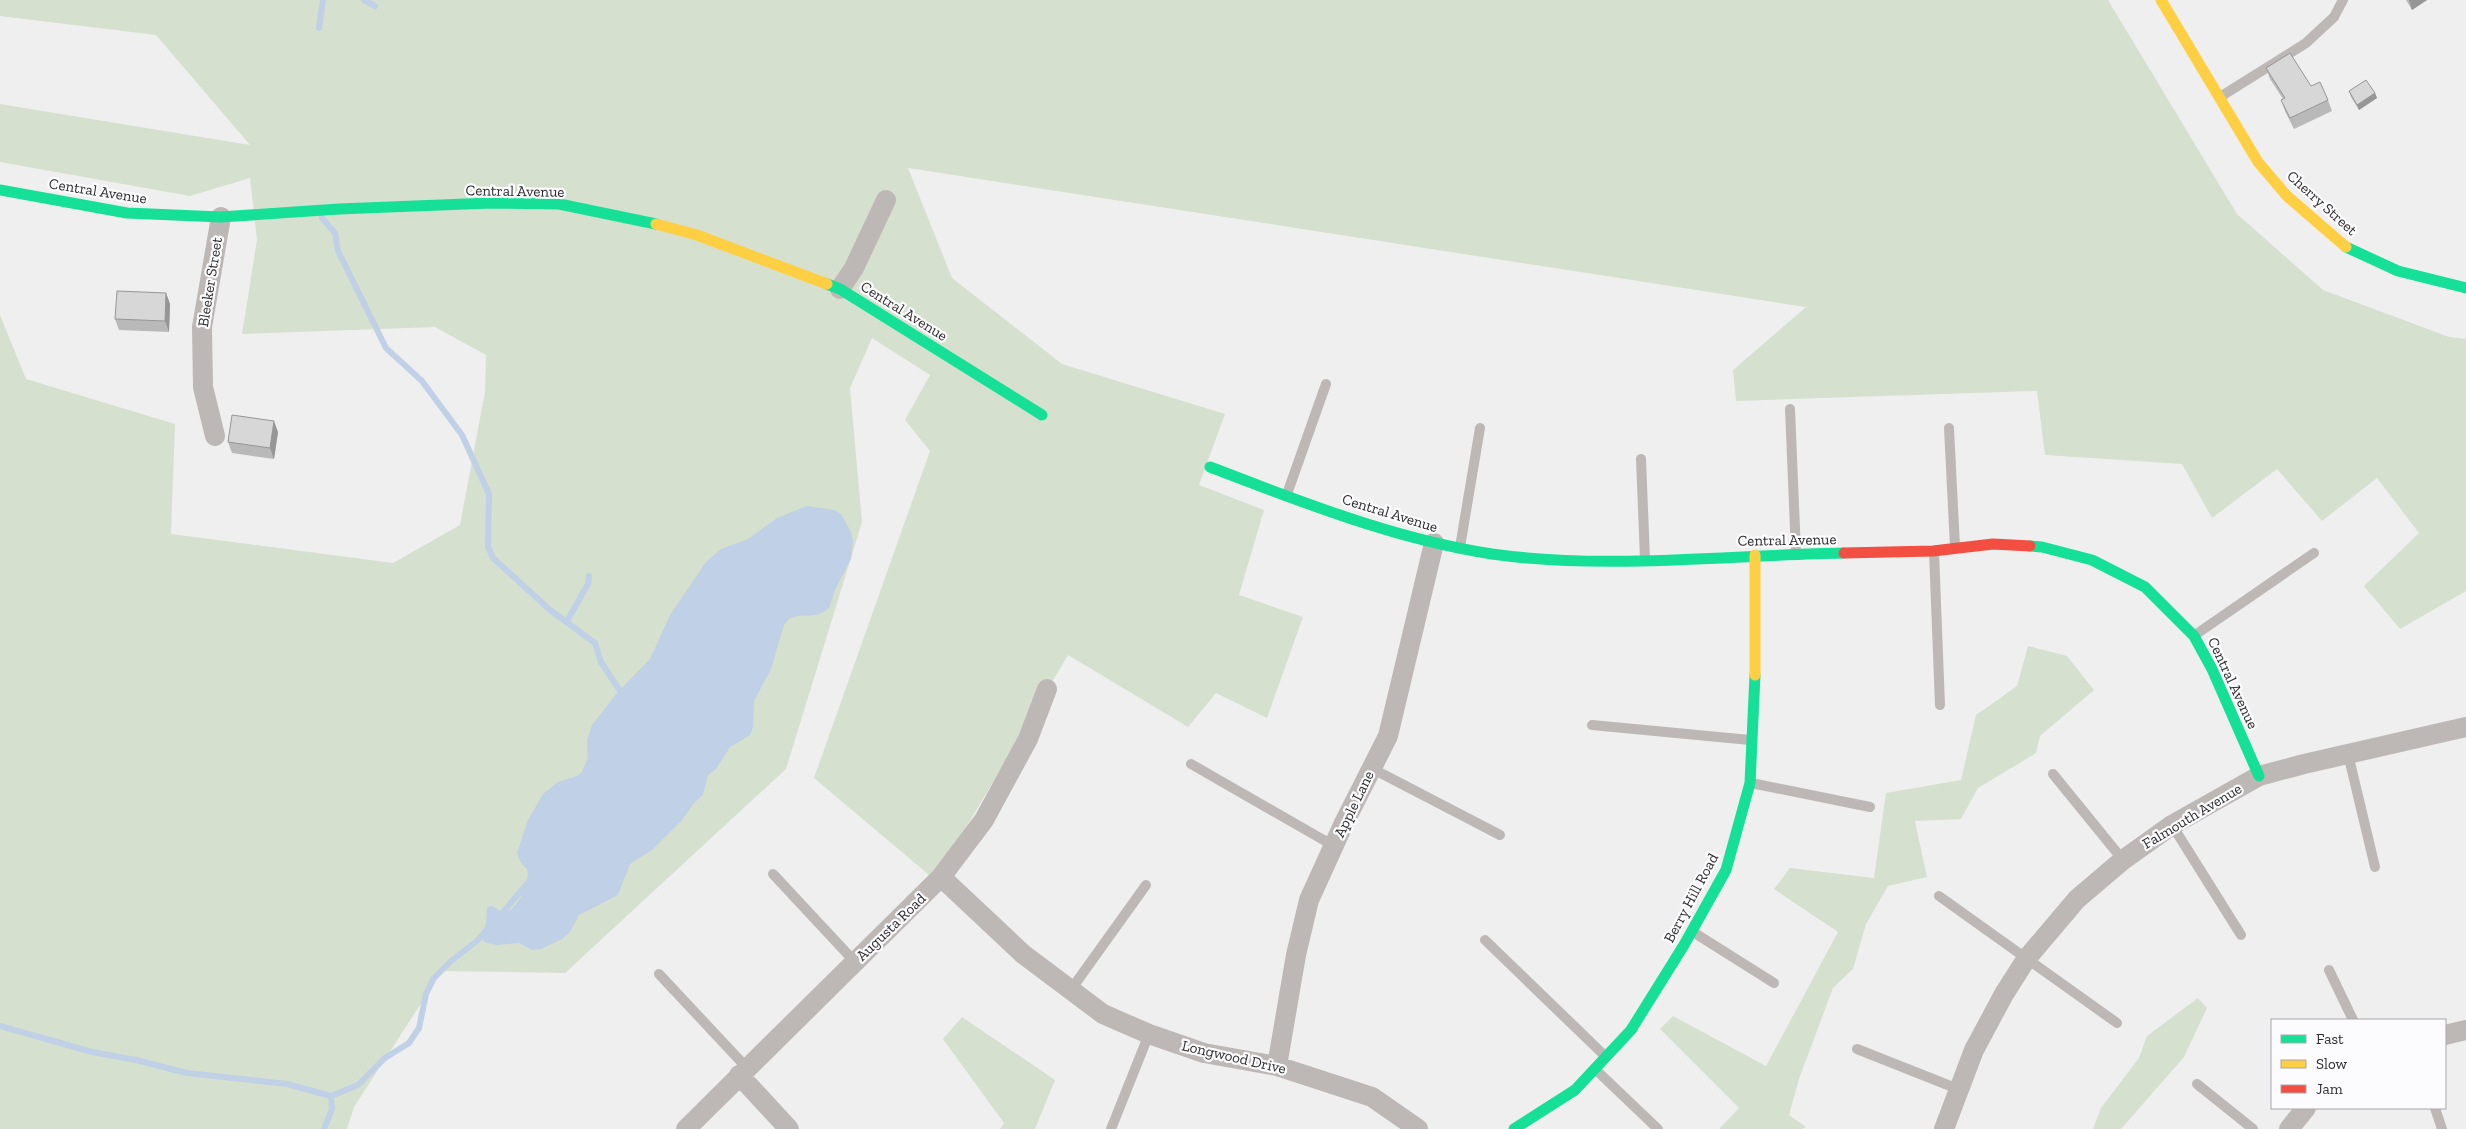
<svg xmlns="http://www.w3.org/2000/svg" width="2466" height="1129" viewBox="0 0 2466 1129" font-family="'Zilla Slab',serif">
<rect width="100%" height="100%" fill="#efeff0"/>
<path fill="#d6e0ce" d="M0,0H2108L2237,214L2323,290L2449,337L2466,339V591L2400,629L2364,586L2419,533L2377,478L2322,521L2277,469L2212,518L2182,464L2045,455L2037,391L1736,401L1733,370L1806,307L908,168L952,278L1062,364L1225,414L1199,485L1264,510L1239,595L1303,617L1267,718L1216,693L1188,727L1068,655L935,880L814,778L930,451L905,420L930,375L872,338L850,388L862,522L786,769L565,973L442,971L354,1107L347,1129H0V315L26,379L175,424L171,534L393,563L460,525L485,392L486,355L435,327L242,334L257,240L250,178L190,196L0,162V104L250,145L156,35L0,16Z
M2028,646L2067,656L2094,690L2040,736L2036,753L1978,788L1961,819L1915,821L1927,877L1888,886L1866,924L1853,969L1833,988L1799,1079L1789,1115L1806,1127L1802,1129H1719L1739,1108L1660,1029L1673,1016L1766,1066L1838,932L1774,889L1790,868L1874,878L1886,793L1961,780L1976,715L2017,686Z
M2198,998L2207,1008L2184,1057L2121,1129H2093L2101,1108L2139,1058L2147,1036Z
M962,1017L1055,1080L1035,1129H1000L1004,1123L943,1039Z"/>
<path fill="#bfd0e7" d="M807,506L834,510L841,514L851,532L853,542L851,559L835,590L829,608C811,624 796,607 784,625L771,669L754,701L753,727L750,735L730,747L716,769L708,775L703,795L694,803L682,820L652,850L630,864L618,895L579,915L570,932L562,939L541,949L532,950L519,943L496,945L484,942L482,936L486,923L487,907L493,906C496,908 500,912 503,912C518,912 531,881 527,869L521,863L517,853L528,820L543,794L558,782L577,776L582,772L588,758L587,740L592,725L618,692L650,659L670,615L706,562L721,549L748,539L777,518Z"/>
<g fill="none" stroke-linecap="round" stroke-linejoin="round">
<path stroke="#bfd0e7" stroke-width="6" d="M364,0L375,6
M319,28L323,0
M322,218L335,233L338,251L386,348L422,381L462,435L489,494L488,547L493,558L550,610L595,643L601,662L624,697
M567,621L588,584L589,576
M498,918L532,878
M0,1026L92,1052L136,1060L187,1073L287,1084L331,1096L358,1085L385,1058L409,1043L419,1028L426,994L434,978L450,962L478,940L486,931
M324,1129L332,1109L331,1096"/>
<path stroke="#bdb8b6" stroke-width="10" d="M2220,97L2306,43L2334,17L2343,0
M1790,409L1796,553
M1949,428L1955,547
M1641,459L1645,559
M1287,494L1326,384
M1460,547L1480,428
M1934,552L1940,705
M2195,635L2314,553
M1592,725L1750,740
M2348,754L2375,867
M1191,764L1334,846
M1371,768L1500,835
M2053,774L2123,860
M1751,783L1870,807
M2172,825L2241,935
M773,874L855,962
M1939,896L2117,1023
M1693,932L1774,983
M1485,940L1605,1056
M2329,970L2353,1020
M659,974L747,1068
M1070,991L1146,885
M1857,1049L1958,1089
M1595,1069L1658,1129
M2197,1084L2253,1129
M2435,1108L2442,1129
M1111,1129L1149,1034"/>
<path stroke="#bdb8b6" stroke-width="20" d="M840,289L854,268L886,200
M215,436L203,387L202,327L221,217
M941,877L1023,954L1103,1014L1149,1034L1204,1053L1277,1066L1372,1097L1418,1129
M2445,1035L2466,1030
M1277,1066L1296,955L1309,900L1344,823L1388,736L1434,543
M739,1075L789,1129
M686,1129L941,877L984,820L1028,739L1047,689
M1944,1129L1974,1050L2004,994L2027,958L2077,899L2123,860L2172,825L2259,776L2304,764L2466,727
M2289,1129L2306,1108"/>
<path stroke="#16e098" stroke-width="11" d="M0,190L127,213L221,217L339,209L491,203L559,204L656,224
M2346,247L2398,271L2466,288
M827,284L840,289L1042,415
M1210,467C1302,502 1394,539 1492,554C1605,570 1730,555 1844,553
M2030,546L2042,547L2092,560L2145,587L2194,636L2212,669L2259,776
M1514,1129L1575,1090L1631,1030L1684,945L1726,870L1750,783L1755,675"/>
<path stroke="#ffcf43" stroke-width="11" d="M2161,0L2258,162L2287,196L2346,247
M656,224L697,235L827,284
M1755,675V555"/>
<path stroke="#f24e42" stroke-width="11" d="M1844,553L1933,551L1993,544L2030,546"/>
</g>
<path fill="#b9b9b9" d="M2406,0H2427L2412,10Z
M2266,68L2311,86L2328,100L2332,111L2294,129L2285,111L2281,100L2283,99L2270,79Z
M2349,91L2375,93L2377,98L2359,110L2351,97Z
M166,293L170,304L169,332L119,330L115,319Z
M278,432L274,459L232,453L228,442Z"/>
<path fill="#969696" d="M2409,0H2427L2412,10Z
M2375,93L2377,98L2359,110L2357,105Z
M166,293L170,304L169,332L165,321Z
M274,421L278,432L274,459L270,448Z"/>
<path fill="#d7d7d7" stroke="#969696" d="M2290,53L2311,86L2320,82L2328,100L2290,118L2281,100L2285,98L2266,68Z
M2366,80L2375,93L2357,105L2349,91Z
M117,291L166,293L165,321L115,319Z
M232,415L274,421L270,448L228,442Z"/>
<g text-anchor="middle" stroke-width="4.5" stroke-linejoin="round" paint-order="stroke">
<g font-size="15" fill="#2b2b2c" stroke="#fcfcfe">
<text transform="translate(98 191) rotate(9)" y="5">Central Avenue</text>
<text transform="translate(515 191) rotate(1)" y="5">Central Avenue</text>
<text transform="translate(2322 203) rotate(42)" y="5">Cherry Street</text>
<text transform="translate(210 282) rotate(-81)" y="5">Bleeker Street</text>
<text transform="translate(904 311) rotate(32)" y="5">Central Avenue</text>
<text transform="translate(1390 513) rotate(17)" y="5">Central Avenue</text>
<text transform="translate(1787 540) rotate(-1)" y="5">Central Avenue</text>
<text transform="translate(2233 683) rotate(65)" y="5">Central Avenue</text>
<text transform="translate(1354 804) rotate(-64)" y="5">Apple Lane</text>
<text transform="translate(2192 816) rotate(-31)" y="5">Falmouth Avenue</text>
<text transform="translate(1691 898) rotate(-62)" y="5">Berry Hill Road</text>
<text transform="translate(891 927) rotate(-44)" y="5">Augusta Road</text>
<text transform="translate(1234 1057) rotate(13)" y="5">Longwood Drive</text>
</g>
</g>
<rect x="2271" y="1019" width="175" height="90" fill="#fcfcfe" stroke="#a8a8aa"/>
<rect x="2281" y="1035" width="25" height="8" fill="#16e098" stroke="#a8a8aa"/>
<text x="2316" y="1044" font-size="15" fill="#2b2b2c">Fast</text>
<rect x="2281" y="1060" width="25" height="8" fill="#ffcf43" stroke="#a8a8aa"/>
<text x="2316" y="1069" font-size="15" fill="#2b2b2c">Slow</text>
<rect x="2281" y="1085" width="25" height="8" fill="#f24e42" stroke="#a8a8aa"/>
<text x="2316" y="1094" font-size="15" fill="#2b2b2c">Jam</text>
</svg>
